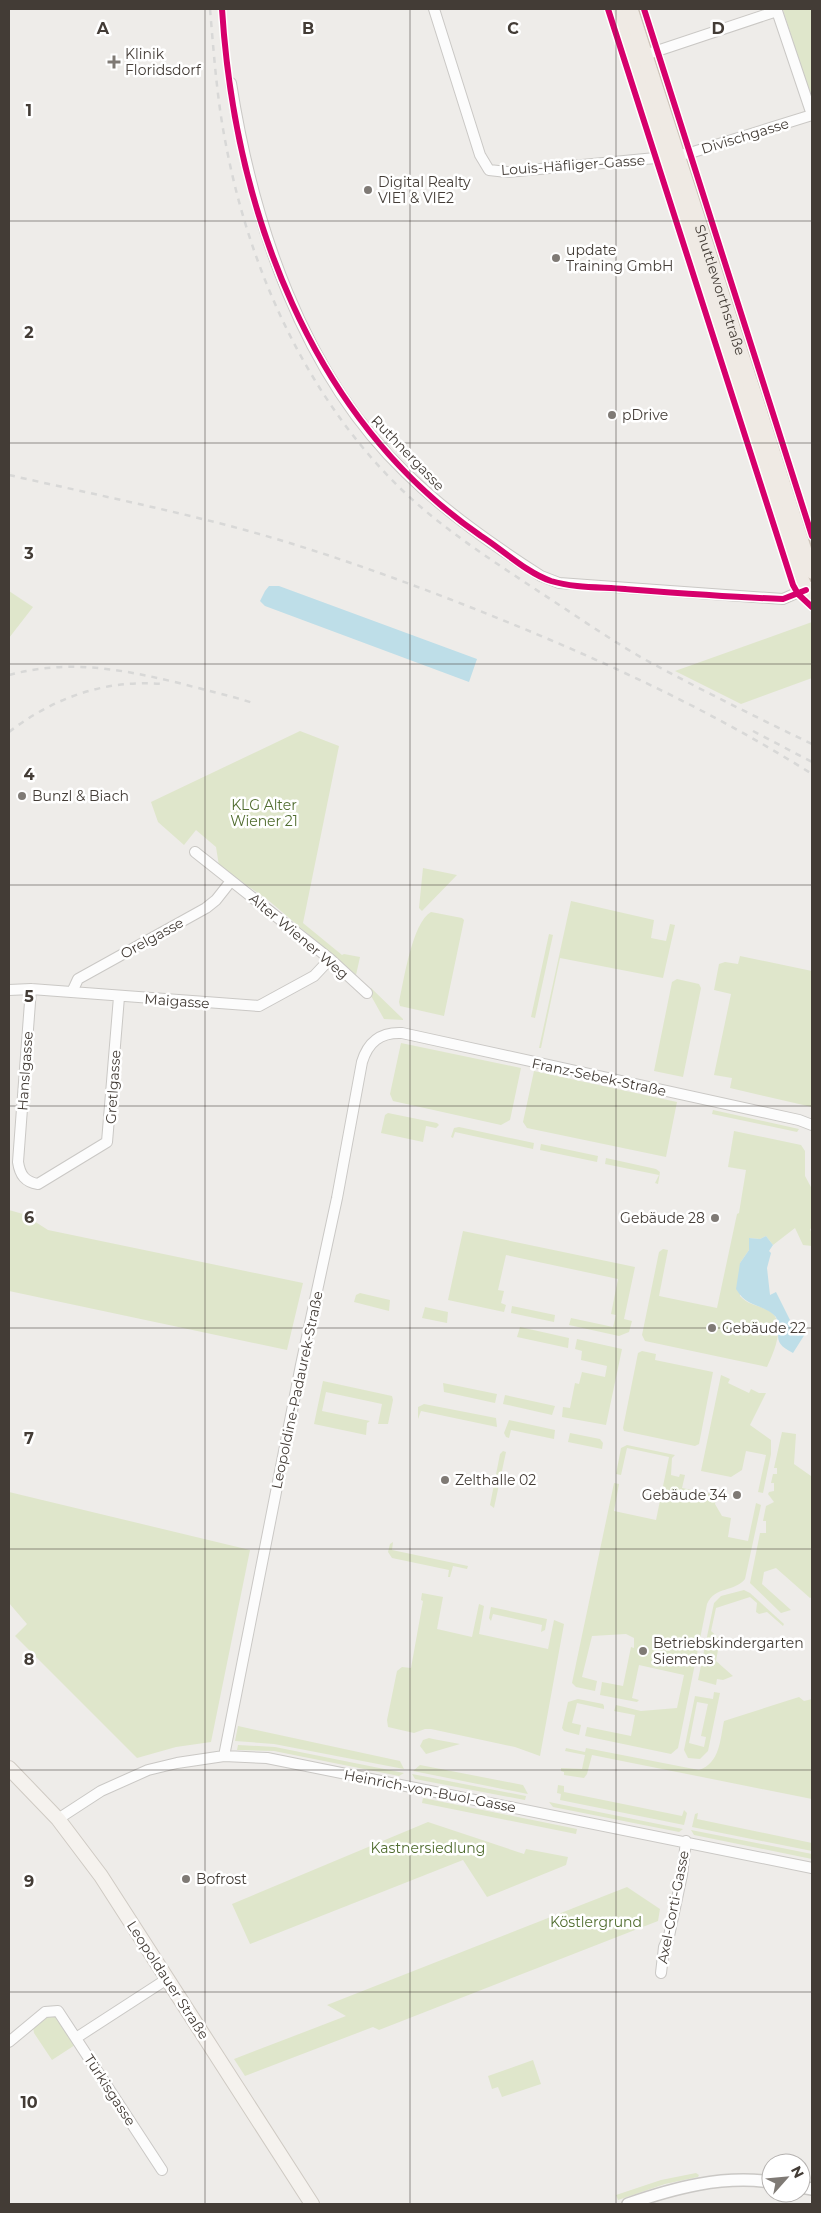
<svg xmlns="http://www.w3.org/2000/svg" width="821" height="2213" viewBox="0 0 821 2213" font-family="Montserrat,sans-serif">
<rect width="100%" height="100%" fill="#eeece9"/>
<path fill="#dfe6cb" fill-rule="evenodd" d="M783,9H812V100L783,10Z
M9,591L33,607L9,638Z
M812,622V678L741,704L675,671Z
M300,731L339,746L303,923L342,955L344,954L360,957L356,975L268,900L219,866L216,847L196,830L184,845L158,822L151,802Z
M423,868L457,875L422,911L419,908Z
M571,901L654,920L651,938L666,941L670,924L675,925L663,978L560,958L541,1048H539Z
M431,912L462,918L464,920L444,1016L400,1006L399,1002C404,980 412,923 431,912Z
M549,934L553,935L535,1018L531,1017Z
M740,956L812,971V1107L730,1088L732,1078L714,1075L731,994L714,990L719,964L725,962L738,964Z
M677,979L699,984L701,988L683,1077L654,1071L672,982Z
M371,988L403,1019V1020L384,1019L370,994Z
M401,1043L521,1068L510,1120L501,1125L393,1101L390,1094Z
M534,1071L677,1102L666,1157L527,1128L523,1122Z
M713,1110L799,1129L797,1132L712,1114Z
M388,1113L437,1123L439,1125L436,1128L426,1126L423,1142L381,1133L385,1115Z
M459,1127L534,1143L533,1149L455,1132L453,1138L451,1137L454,1128Z
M734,1131L801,1145L805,1151V1176L812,1189V1228L810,1229L812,1234V1246L803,1245L795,1228L773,1245L766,1236L760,1239L750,1238L749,1250L740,1263V1296C748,1305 758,1305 768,1310C788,1321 774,1352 767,1367L645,1341L642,1335L659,1252L663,1249L668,1250L659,1296L717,1308L737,1214L739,1213L746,1170L728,1167Z
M541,1144L598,1156L597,1162L540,1150Z
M606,1158L656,1169L660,1172L658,1184L655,1183L659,1175L605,1164Z
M9,1210L23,1214L48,1230L303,1283L287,1350L9,1291Z
M463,1231L635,1267L624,1319L632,1321L629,1332L619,1336L569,1325L571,1318L613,1327L616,1315L611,1314L618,1279L506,1255L498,1290L504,1291L501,1303L506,1305L504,1312L448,1300Z
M360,1293L390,1300L389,1311L354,1302L356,1295Z
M512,1306L555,1315L554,1322L511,1313Z
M425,1307L448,1312L447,1323L422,1318Z
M520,1327L569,1338L568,1348L517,1337Z
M577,1339L622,1349L606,1425L562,1417L563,1407L570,1408L575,1383L579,1384L582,1372L605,1377L607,1366L581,1360L582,1351L575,1349Z
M642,1351L656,1354L655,1360L713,1372L699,1444L695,1446L624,1431L623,1428L638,1353Z
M721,1375L730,1379L728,1383L749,1393L751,1389L759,1393H766L750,1425L771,1440V1454L763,1493L758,1492L766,1455L746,1451L742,1470L731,1477L701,1471Z
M323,1381L392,1396L393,1400L388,1424H378L382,1404L326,1392L322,1411L370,1421L367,1423L366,1435L314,1424Z
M443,1383L497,1394L495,1403L444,1392Z
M505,1395L555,1406L552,1415L503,1404Z
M424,1404L496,1418L497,1427L421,1411L418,1419V1407Z
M509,1420L555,1430L554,1439L511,1430L509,1438L506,1437L504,1433Z
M782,1432L796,1434L794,1464L811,1476L812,1470V1597L810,1598L776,1568L764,1572L762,1584L791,1610L781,1613L750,1583L760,1533H766V1521H763L766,1506L774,1502L768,1494L769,1492L774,1491V1483H771L773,1474H777V1468H774Z
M570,1433L600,1439L603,1443L602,1449L568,1442Z
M627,1445L675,1455L672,1458L671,1475L679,1477L680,1474L685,1475L682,1488L717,1495L715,1504L722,1516L731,1518L728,1537L748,1541L756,1503L761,1505L745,1579C735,1592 715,1586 707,1604L678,1748L671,1754L585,1736L587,1727L631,1736L635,1715L614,1711L616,1705L641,1711L677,1708L684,1675L639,1665L632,1698L639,1700L637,1702L600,1695L602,1682L623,1686L631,1647L634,1648V1638L626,1634L592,1636L582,1677L597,1681L595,1691L576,1687L572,1683L614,1483L619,1484L614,1511L656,1520L669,1457L627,1448L621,1475L616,1474L621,1448Z
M503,1451L506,1452L494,1508L490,1505L500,1454Z
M9,1492L250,1550L211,1742L176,1747L137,1758L15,1636L27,1624L9,1603Z
M393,1542L392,1550L468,1566L467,1569L453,1566L450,1577H448L449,1570L392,1558L388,1552L390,1544Z
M744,1590L750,1593L784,1624L783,1626L767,1612L759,1614L756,1612L757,1603L750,1597L716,1608L711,1631L720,1639L716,1661L733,1676L723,1680L717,1679L716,1685L698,1680L714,1603L721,1596Z
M422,1593L443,1597L437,1629L472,1637L479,1604L484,1606L479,1634L548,1649L554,1620L564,1624L540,1756L515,1747L431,1729H425L414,1733L388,1727L387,1720L397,1671L402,1667L411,1668L423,1601L421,1600Z
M491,1607L547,1619L545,1630L541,1632L542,1625L493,1614L491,1621L489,1618Z
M714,1692L720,1693L708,1751L700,1759L688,1758L684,1750L695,1696L713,1699ZM697,1702L708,1704L701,1736L706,1737L704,1747L689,1743Z
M799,1697L804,1701L812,1699V1799L592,1755L587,1774L584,1778L564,1775V1772L561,1771V1768L582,1769L585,1755L565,1751L566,1748L585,1752L586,1748L699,1770C720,1763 720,1740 724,1721Z
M578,1699L603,1704L604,1706V1709L577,1703L572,1723L581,1725L579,1735L564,1731L562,1728L568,1702Z
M238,1726L400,1761L404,1769L274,1744L235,1741Z
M429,1738L433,1739L460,1744L426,1754L420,1746L423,1740Z
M238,1745L275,1747L404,1773L399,1776L274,1751L237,1750Z
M420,1765L523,1785L528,1794L413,1771Z
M412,1774L526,1796L525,1800L415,1779Z
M558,1785L564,1786V1792L682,1816L684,1810L687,1813L684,1825L560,1800L561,1794L557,1793Z
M423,1798L577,1829L576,1834L422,1803Z
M549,1802L683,1829L679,1832L553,1807Z
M698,1813L697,1819L812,1843V1851L692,1827L695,1814Z
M428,1822L524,1854L526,1849L568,1857L566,1865L487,1897L463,1860L250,1944L232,1904Z
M691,1830L812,1854V1859L694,1835Z
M627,1887L660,1909L658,1921L379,2030L373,2027L245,2076L234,2059L346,2016L327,2005Z
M46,2016L57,2017L75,2045L52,2060L34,2033L33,2027Z
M533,2060L541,2084L502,2097L498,2087L492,2089L488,2076Z
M696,2173L699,2175L698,2177L665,2184L618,2200L616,2195L661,2180Z"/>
<path fill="#bedee8" d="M269,586H279L477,659L469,682L265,606L260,601L265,591Z
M766,1236L773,1245L769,1251L771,1253L767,1268L770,1295L776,1292L790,1320L805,1334L793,1353C769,1341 783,1335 776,1317C762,1303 747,1308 736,1289L740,1263L749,1250V1238L760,1239Z"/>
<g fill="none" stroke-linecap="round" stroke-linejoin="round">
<g stroke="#cac8c5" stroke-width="12">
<path id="minor" d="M434,9L480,155L489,170L507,172L666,157L690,153L812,115L777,11L645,55
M231,83C253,223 302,373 406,473C447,513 493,545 541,576L559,583L783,599L810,587
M195,852L330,959L367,993
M31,989L18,1162C20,1175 25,1182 38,1184L107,1142L119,997
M9,990L31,989L259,1006L314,976L330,959
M72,992L78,979L206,908L216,900L231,881
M224,1756L301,1365L337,1198L362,1062C368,1042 380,1032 402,1033L799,1120L812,1125
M58,1819L101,1791L148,1770L177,1763L224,1756L267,1758L812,1868
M661,1973L664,1947L669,1936L682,1875L686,1841
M76,2038L167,1979
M9,2042L45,2012L58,2011L162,2170"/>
</g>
<g stroke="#cac8c5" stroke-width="14">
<path id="tertiary" d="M801,2187L812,2189
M628,2204C674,2188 722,2175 771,2182"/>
</g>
<g stroke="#cfcac3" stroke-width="16">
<path id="secondary" d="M9,1768L58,1819L101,1876L312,2204"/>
</g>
<g stroke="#cec4b9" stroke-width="18">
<g id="primary">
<path d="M617,9L796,568L806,590L812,597"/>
<path id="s1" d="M630,9L805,554L812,571"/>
</g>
</g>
<use href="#minor" stroke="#fcfcfc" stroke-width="10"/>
<use href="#tertiary" stroke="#fcfcfc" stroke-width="11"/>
<use href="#secondary" stroke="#f5f2ee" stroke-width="14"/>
<use href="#primary" stroke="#efeae4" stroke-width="15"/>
<path stroke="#d8d8d7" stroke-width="2.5" stroke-dasharray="6 6" stroke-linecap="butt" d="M210,9C214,55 217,100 226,145C250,272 308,399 402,490C444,530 493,561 541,593C575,615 609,639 644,659C699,689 756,717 812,744
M9,475C88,493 167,509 245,530C328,553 410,583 490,615C602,660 711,710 812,774
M9,675C68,659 121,669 179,683C204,690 229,695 253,703
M753,731L812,762
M9,732C53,698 106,679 162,684"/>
<g stroke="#fff" stroke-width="9">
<path id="cycleway" d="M222,9C235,210 310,418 481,536C503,550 527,573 551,581C574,588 601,587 625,589C678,593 730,597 783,599L806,590
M608,9L793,585L798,594L812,607
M644,9L812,536"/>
</g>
<use href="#cycleway" stroke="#d6006c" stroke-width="6"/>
</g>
<path fill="none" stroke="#433c36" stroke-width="1" stroke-opacity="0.55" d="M205,9V2204M410,9V2204M616,9V2204M9,221H812M9,443H812M9,664H812M9,885H812M9,1106H812M9,1328H812M9,1549H812M9,1770H812M9,1992H812"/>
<g fill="#7f7a75" stroke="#fff" stroke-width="2">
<path d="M111.5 54.5h5v5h5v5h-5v5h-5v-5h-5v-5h5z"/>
<circle cx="368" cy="190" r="5"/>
<circle cx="556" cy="258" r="5"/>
<circle cx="612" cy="415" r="5"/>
<circle cx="22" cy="796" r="5"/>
<circle cx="715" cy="1218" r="5"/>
<circle cx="712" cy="1328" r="5"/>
<circle cx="445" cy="1480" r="5"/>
<circle cx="737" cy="1495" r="5"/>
<circle cx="643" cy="1651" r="5"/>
<circle cx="186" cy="1879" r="5"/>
</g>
<g text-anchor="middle" stroke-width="5" stroke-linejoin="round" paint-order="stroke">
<g font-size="14" fill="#433c36" stroke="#fff" text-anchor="start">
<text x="125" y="59">Klinik<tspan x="125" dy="16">Floridsdorf</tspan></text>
<text x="378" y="187">Digital Realty<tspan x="378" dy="16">VIE1 &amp; VIE2</tspan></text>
<text x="566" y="255">update<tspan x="566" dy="16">Training GmbH</tspan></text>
<text x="622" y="420">pDrive</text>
<text x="32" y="801">Bunzl &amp; Biach</text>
<text x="705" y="1223" text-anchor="end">Gebäude 28</text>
<text x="722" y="1333">Gebäude 22</text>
<text x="455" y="1485">Zelthalle 02</text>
<text x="727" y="1500" text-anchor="end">Gebäude 34</text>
<text x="653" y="1648">Betriebskindergarten<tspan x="653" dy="16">Siemens</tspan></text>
<text x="196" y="1884">Bofrost</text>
</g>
<g font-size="14" fill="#433c36" stroke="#fff">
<text transform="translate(745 136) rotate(-17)" y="5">Divischgasse</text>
<text transform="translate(573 165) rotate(-4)" y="5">Louis-Häfliger-Gasse</text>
<text dy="5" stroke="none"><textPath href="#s1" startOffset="295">Shuttleworthstraße</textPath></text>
<text transform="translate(408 453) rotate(46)" y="5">Ruthnergasse</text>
<text transform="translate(299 936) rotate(40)" y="5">Alter Wiener Weg</text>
<text transform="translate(152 938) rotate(-29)" y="5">Orelgasse</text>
<text transform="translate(177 1001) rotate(4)" y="5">Maigasse</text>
<text transform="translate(25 1071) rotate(-86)" y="5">Hanslgasse</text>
<text transform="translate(599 1077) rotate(12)" y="5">Franz-Sebek-Straße</text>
<text transform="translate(113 1087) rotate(-86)" y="5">Gretlgasse</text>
<text transform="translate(297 1390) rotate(-78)" y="5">Leopoldine-Padaurek-Straße</text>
<text transform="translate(430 1791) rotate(11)" y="5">Heinrich-von-Buol-Gasse</text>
<text transform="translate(673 1907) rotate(-79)" y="5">Axel-Corti-Gasse</text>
<text transform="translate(168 1980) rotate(57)" y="5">Leopoldauer Straße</text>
<text transform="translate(110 2090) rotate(57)" y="5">Türkisgasse</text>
</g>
<g font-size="14" fill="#516d30" stroke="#fff">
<text x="264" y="810">KLG Alter<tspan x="264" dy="16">Wiener 21</tspan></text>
<text x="428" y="1853">Kastnersiedlung</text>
<text x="596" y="1927">Köstlergrund</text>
</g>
</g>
<g font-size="16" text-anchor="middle" font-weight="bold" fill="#433c36" stroke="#fff" stroke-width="5" stroke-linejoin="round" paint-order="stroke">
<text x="103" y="34">A</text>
<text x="308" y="34">B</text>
<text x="513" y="34">C</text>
<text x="718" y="34">D</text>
<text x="29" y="116">1</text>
<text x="29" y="338">2</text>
<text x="29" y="559">3</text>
<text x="29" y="780">4</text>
<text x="29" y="1002">5</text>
<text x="29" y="1223">6</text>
<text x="29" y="1444">7</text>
<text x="29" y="1665">8</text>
<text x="29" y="1887">9</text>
<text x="29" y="2108">10</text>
</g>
<rect width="821" height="2213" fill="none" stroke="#433c36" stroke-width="20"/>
<g transform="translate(786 2178) rotate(63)"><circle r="24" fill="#ffffff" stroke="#b4b1af"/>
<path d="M0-4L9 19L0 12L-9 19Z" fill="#7f7a75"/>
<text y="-8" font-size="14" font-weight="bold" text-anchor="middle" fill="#433c36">N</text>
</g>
</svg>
